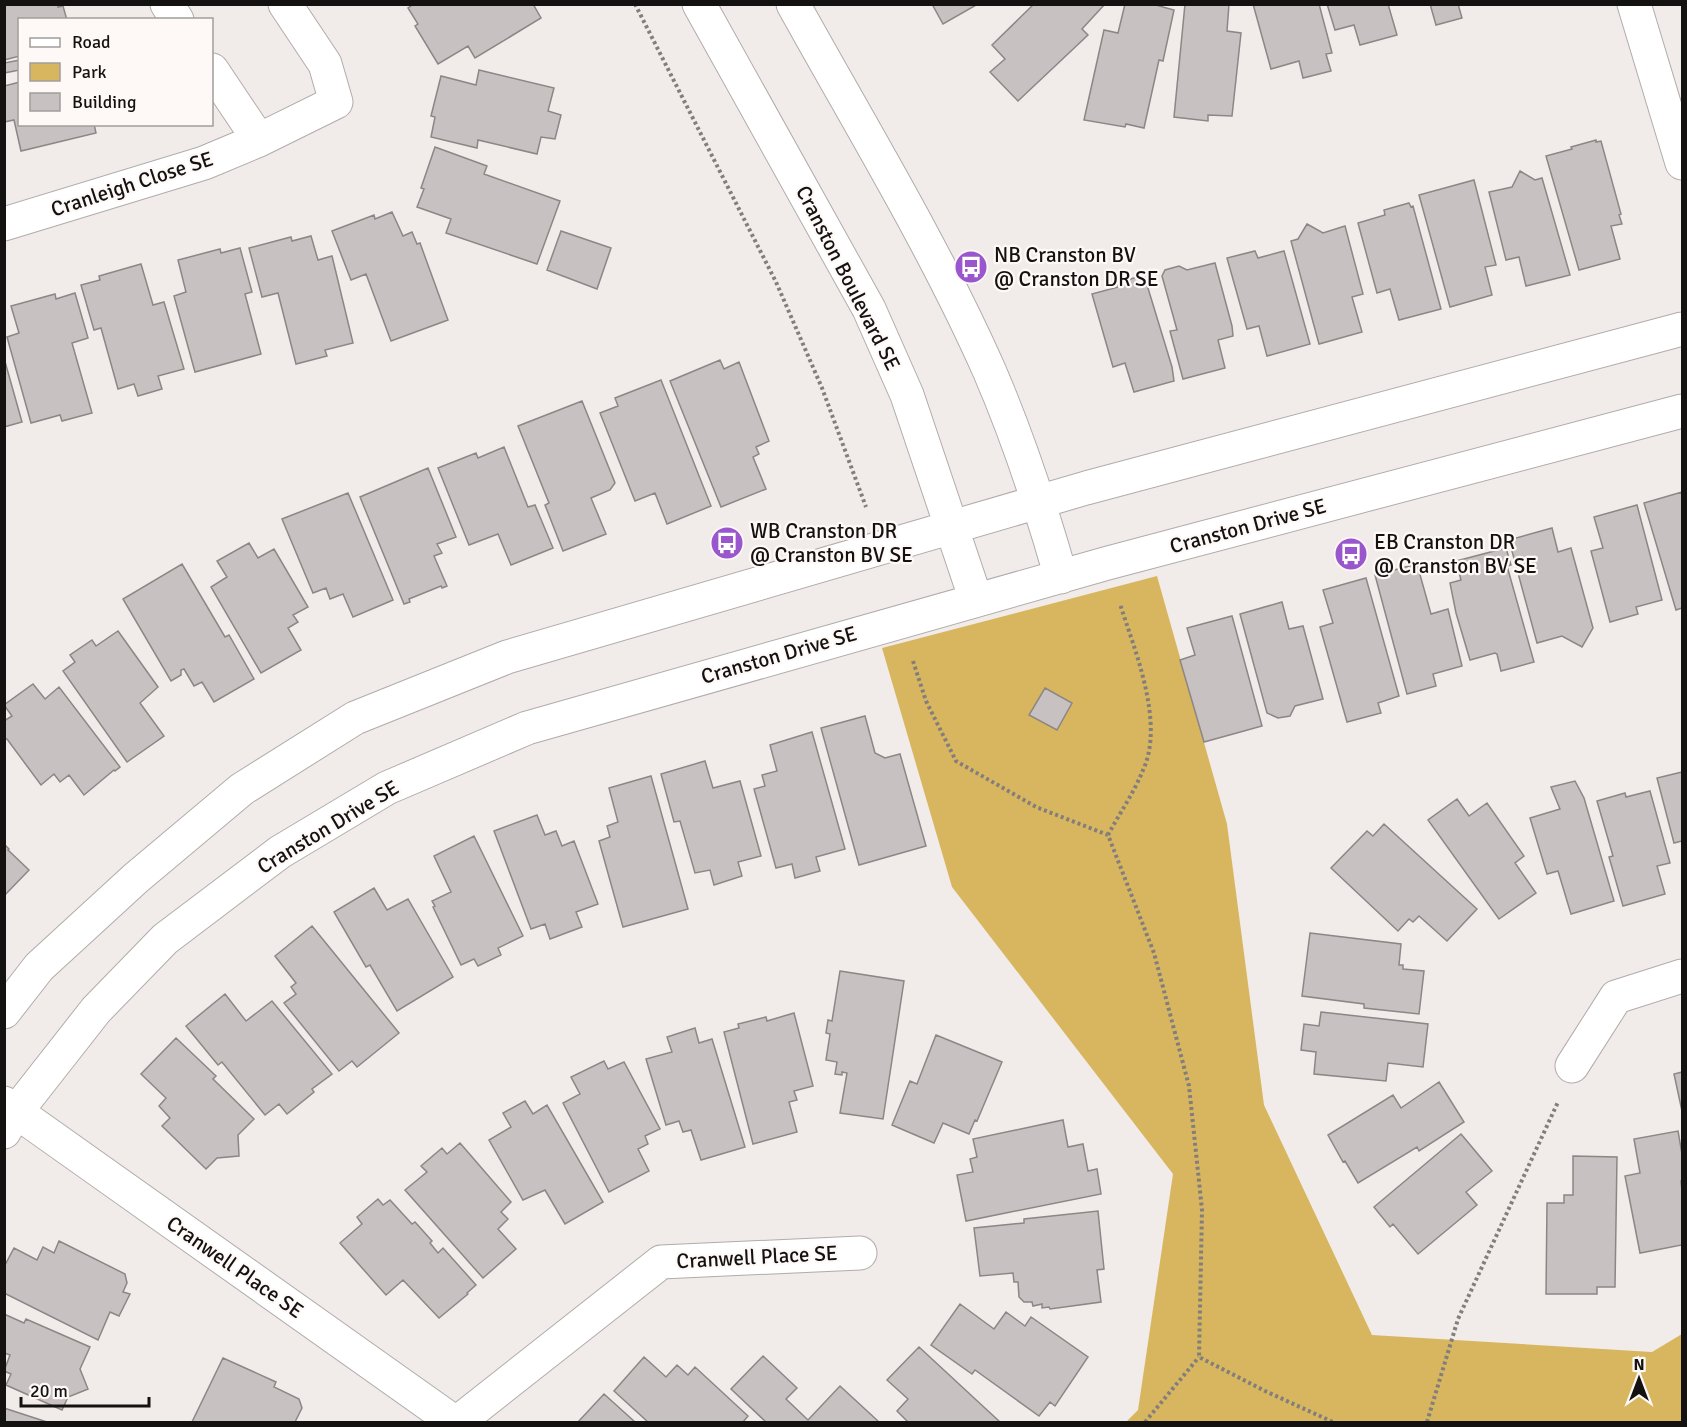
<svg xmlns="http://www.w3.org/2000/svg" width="1687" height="1427" viewBox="0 0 1687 1427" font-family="Signika,sans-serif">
<rect width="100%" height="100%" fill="#f1ece9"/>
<path fill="#d8b65f" d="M1157,576L1227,824L1264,1105L1372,1335L1652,1352L1682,1334V1422H1126L1138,1410L1173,1174L952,887L882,648Z"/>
<path fill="#c7c2c1" stroke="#8c8686" stroke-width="1.5" d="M4,4H58V7L63,6L67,20H20V56L4,60Z
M414,4H533L541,18L475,58L468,46L438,64L415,26L418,24L408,8Z
M932,4H978L943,24Z
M1034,4H1105L1082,29L1088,35L1018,101L990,72L1005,59L992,45Z
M1125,4H1152L1174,10L1163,61L1159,60L1144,128L1126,124L1125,127L1084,120L1104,30L1118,33Z
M1185,4H1229L1227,31L1241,33L1232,116L1208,115V121L1174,117Z
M1253,4H1319L1332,53L1326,54L1331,71L1303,78L1299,61L1271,69Z
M1327,4H1388L1397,35L1360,45L1354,25L1335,30Z
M1430,4H1458L1462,18L1436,25Z
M20,60V70L4,73V63Z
M479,70L554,88L548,111L561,115L555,139L541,137L537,154L478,140L477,148L431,137L435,117L431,116L441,76L476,85Z
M20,82V124H94L96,133L21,151L14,120L4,122V86Z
M1596,140V142L1601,141L1621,214L1619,215L1622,224L1611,226L1620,259L1579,270L1546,156L1572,149L1571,147Z
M435,147L487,166L484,174L560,201L537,264L446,233L451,219L417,207L424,189L421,188Z
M1520,171L1535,180L1542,178L1570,275L1526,286L1519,257L1506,260L1489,192L1512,187Z
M1474,180L1496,265L1485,267L1492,295L1450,307L1419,195Z
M1409,203L1411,207L1413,206L1441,309L1399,320L1390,289L1377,293L1358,223L1385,215L1384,210Z
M392,212L403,236L412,232L417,244L420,243L448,320L391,341L366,274L351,280L332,231L374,215L375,219Z
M1307,224L1323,233L1345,226L1363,294L1352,297L1362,332L1319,344L1291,241L1298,239Z
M561,231L611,248L597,289L547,270Z
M311,236L318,260L332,256L353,343L325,350L327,356L296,364L278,293L262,297L249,248L291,237L292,241Z
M240,248L252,292L245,294L261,354L195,372L174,296L186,292L178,260L220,249L221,253Z
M1255,251L1258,258L1284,251L1310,344L1267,356L1259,326L1247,329L1227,258Z
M1215,263L1232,326L1233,336L1218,340L1225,368L1183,379L1170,331L1177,330L1162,276L1165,270L1179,266L1187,270Z
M141,264L153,305L164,302L184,369L158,376L162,389L138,396L134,384L118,389L101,328L94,330L81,285L100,280L99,276Z
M1144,275L1172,367L1174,381L1134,392L1125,363L1113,367L1092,294L1118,287L1117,283Z
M75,293L88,338L72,343L92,413L62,421L60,415L31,423L7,337L19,333L11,306L55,294L56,299Z
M4,358L22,422L4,427Z
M720,360L724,369L739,362L769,441L756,447L759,454L753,457L766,489L721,507L670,381Z
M661,380L711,506L667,524L655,493L635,501L600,413L618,406L615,398Z
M582,401L615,483L610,490L591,498L606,534L563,551L545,505L549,503L518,426Z
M504,447L528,507L535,505L553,548L511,565L498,534L469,545L438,468L476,453L478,458Z
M428,468L456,537L437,544L442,553L434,556L447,586L442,588L441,586L409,599L410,602L404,604L360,497Z
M1682,492V608L1676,610L1644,503Z
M348,493L393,600L353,617L343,594L330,599L326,588L313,593L282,519Z
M1637,505L1662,600L1636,607L1638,614L1610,622L1591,551L1603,548L1594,517Z
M1552,528L1558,552L1571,548L1593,628L1582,647L1562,636L1537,643L1509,540Z
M249,543L258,558L274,549L308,607L293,615L298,622L288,628L301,650L261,673L211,587L227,577L217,561Z
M1506,548L1511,565L1507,566L1534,662L1501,671L1497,654L1495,653L1470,660L1456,613L1450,583L1461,580L1456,561Z
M182,564L225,637L229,635L254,679L214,702L202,682L194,686L184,669L181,670V675L171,681L123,599Z
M1417,564L1431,614L1448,609L1462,666L1433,674L1436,686L1407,694L1375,575Z
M1366,578L1399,696L1378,703L1381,713L1347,722L1320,627L1333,623L1323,590Z
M1282,602L1289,629L1303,626L1323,699L1295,706L1290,716L1278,718L1267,713L1240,614Z
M1232,616L1262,726L1204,742L1180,660L1195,655L1187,628Z
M118,631L158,687L140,703L164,736L127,762L63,671L75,662L70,655L92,640L96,646Z
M33,684L45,699L59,687L120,767L115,771L114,770L84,795L69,775L60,782L54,774L41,785L7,739H4V721L12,716L4,705Z
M1045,688L1072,703L1057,730L1029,715Z
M865,716L875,753L885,758L900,754L926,846L859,865L821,728Z
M812,732L845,849L816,857L820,871L795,878L792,864L776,868L754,789L765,786L762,775L777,771L770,745Z
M705,761L713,788L740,781L761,856L738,862L742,876L714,885L710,870L695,873L680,821L674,822L661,774Z
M1682,772V841L1674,843L1657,778Z
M651,776L688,909L623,927L599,841L610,837L607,826L618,822L609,788Z
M1575,781L1584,798L1614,901L1571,914L1558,871L1547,874L1530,818L1560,809L1551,787Z
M1650,791L1670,863L1657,866L1665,894L1623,906L1609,857L1613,856L1597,801L1625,793L1626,797Z
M1457,799L1469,816L1487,803L1524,856L1515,863L1536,893L1499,919L1428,820Z
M537,815L545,835L556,831L562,846L574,841L598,904L576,912L582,927L550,939L545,924L531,929L494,831Z
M1384,824L1477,909L1447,941L1419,916L1413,922L1409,919L1398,931L1331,868L1367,831L1373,836Z
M474,836L523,936L498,948L501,955L478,966L474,959L461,965L433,907L435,906L432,901L451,892L434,856Z
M4,844L9,849L8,850L29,870L4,896Z
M374,888L387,910L408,899L453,977L397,1011L370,965L366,967L334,912Z
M312,926L399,1033L357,1067L352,1061L339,1071L284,1003L296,994L291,987L296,983L275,956Z
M1310,933L1401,944L1399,965H1403V969L1424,971L1419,1014L1364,1008V1004L1302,996Z
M840,971L904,981L883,1119L840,1113L847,1073L842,1072V1075L835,1074L837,1062L826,1060L830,1034L826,1033L828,1020L832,1021Z
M225,994L246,1021L272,1001L332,1074L312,1089L314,1092L287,1114L279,1104L265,1115L222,1062L218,1065L186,1026Z
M1321,1012L1428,1024L1423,1067L1388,1063L1386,1081L1314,1074L1316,1052L1301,1050L1304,1024L1319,1026Z
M794,1013L813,1086L794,1091L797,1100L789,1102L797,1132L753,1144L724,1032L739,1028L738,1024L766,1017L767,1021Z
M695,1028L699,1043L712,1039L745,1147L701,1160L691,1130L683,1132L679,1121L666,1125L646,1059L672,1052L667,1037Z
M936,1035L1002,1062L977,1121L975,1120L969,1134L943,1123L934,1143L892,1125L910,1081L917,1084Z
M176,1038L216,1076L213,1079L254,1119L238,1135L239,1156L217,1158L206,1169L162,1126L170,1118L159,1106L166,1098L141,1074Z
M604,1061L608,1069L624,1062L660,1129L645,1136L648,1144L638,1149L649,1171L609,1192L563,1103L580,1094L571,1077Z
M1682,1072V1111L1674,1074Z
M1439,1082L1464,1122L1419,1151L1417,1147L1358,1183L1345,1161L1343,1162L1328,1135L1393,1095L1401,1108Z
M525,1101L533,1114L547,1105L603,1202L565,1224L545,1190L523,1200L489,1140L511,1127L503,1113Z
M1063,1120L1068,1147L1083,1144L1088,1171L1097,1169L1101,1194L966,1221L957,1175L973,1172L970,1159L977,1157L973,1139Z
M1678,1131L1682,1154V1181H1681L1682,1191V1245L1640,1253L1625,1176L1640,1173L1634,1139Z
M1461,1134L1492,1171L1466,1192L1477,1205L1418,1254L1393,1224L1390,1227L1374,1207Z
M460,1143L511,1202L501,1212L508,1219L498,1229L516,1249L483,1278L405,1190L427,1172L421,1166L442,1148L447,1154Z
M1573,1156L1617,1157L1615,1287H1597V1294H1546L1547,1203H1564V1195H1573Z
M378,1199L383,1205L390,1200L412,1224L415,1222L432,1241L430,1243L438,1253L443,1248L476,1285L467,1293L468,1294L439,1318L403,1280L386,1295L340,1243L362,1224L357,1217Z
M1098,1211L1104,1269L1097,1270L1101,1302L1050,1309L1049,1307L1042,1308V1304L1033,1306L1032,1302H1024L1019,1297L1018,1282H1014L1013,1273L980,1276L974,1228L1024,1223V1219Z
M59,1241L125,1274L127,1283L123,1292L130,1294L119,1316L110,1312L98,1340L4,1293V1267L14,1248L37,1260L43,1247L54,1253Z
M960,1304L994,1329L1006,1312L1025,1326L1031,1317L1088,1357L1055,1406L1050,1402L1039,1416L975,1370L972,1374L931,1345Z
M4,1314L24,1323L26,1319L90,1347L80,1369L88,1389L68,1397L62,1410L6,1385L11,1374L4,1371L10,1355L4,1353Z
M919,1347L1000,1422H905L907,1421L897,1411L908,1399L887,1380Z
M763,1356L797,1388L786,1399L808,1420L840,1386L879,1422H766L731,1389Z
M644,1357L666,1377L677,1365L688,1375L695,1367L748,1416L743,1422H648L614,1391Z
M223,1358L276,1382L274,1387L299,1399L302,1408L295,1422H192Z
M604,1394L635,1422H578Z
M4,1408L47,1422H4Z"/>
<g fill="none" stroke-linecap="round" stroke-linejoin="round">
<g stroke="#b1acaa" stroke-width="35">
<path id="minor" d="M167,4L177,20
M699,4L869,309L907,395L976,600
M793,4C860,125 933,244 989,370C1018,437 1041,507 1061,577
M1634,4L1682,163
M212,70L259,140
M4,224L204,163L259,140L336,102L325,64L285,4
M4,1012L39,967L136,878L242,789L355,718L507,657L1086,488L1682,329
M1572,1066L1616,997L1682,976
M4,1103L454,1422
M4,1132L16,1112L96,1010L165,939L280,852L387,788L527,728L1108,563L1682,411
M458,1422L661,1262L860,1253"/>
</g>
<path stroke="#827e7c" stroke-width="4" stroke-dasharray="3 3" stroke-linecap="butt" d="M635,4L776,282L822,388L866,507
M913,661L926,701L956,761L1036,807L1108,835L1154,953L1189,1086L1202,1210L1199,1357L1265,1391L1333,1422
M1108,835C1119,814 1134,793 1143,770C1165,723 1135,651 1120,604
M1145,1422L1199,1357
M1427,1422L1458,1319L1558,1102"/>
<use href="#minor" stroke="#fff" stroke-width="33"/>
</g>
<defs>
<g id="bus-disc" transform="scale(1.725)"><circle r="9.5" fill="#9a57cd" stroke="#fef9f7"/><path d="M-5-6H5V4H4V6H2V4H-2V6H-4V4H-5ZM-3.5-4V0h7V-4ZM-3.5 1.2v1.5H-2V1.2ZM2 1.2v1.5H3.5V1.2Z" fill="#fff"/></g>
</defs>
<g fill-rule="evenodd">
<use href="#bus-disc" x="971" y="267"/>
<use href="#bus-disc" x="727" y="543"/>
<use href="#bus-disc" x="1351" y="554"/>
</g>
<g text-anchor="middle" stroke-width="4.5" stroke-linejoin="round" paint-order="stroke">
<g font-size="21" fill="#141211" stroke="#fef9f7">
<text transform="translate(132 184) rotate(-18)" y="7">Cranleigh Close SE</text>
<text transform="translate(848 278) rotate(63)" y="7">Cranston Boulevard SE</text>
<text transform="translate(1248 526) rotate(-15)" y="7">Cranston Drive SE</text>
<text transform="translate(779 655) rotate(-16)" y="7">Cranston Drive SE</text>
<text transform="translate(328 827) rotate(-31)" y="7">Cranston Drive SE</text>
<text transform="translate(757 1257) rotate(-3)" y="7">Cranwell Place SE</text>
<text transform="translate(235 1267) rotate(35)" y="7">Cranwell Place SE</text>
</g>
<g font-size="21" fill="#141211" stroke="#fef9f7" text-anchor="start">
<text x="994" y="262">NB Cranston BV<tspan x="994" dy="24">@ Cranston DR SE</tspan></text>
<text x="750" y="538">WB Cranston DR<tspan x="750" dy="24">@ Cranston BV SE</tspan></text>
<text x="1374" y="549">EB Cranston DR<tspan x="1374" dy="24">@ Cranston BV SE</tspan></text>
</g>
</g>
<rect width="1687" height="1427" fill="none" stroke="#141211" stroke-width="12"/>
<rect x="18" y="18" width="195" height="108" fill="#fef9f7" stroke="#a09d9b" stroke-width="1.5"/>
<rect x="30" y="38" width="30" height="9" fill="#ffffff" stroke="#a09d9b" stroke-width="1.5"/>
<text x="72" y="48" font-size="18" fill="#141211">Road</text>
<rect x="30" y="63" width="30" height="18" fill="#d8b65f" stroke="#a09d9b" stroke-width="1.5"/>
<text x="72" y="78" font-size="18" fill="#141211">Park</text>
<rect x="30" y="93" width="30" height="18" fill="#c7c2c1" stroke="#a09d9b" stroke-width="1.5"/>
<text x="72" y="108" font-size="18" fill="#141211">Building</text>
<g transform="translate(1639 1379)" stroke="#fef9f7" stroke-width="4.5" paint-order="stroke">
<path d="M0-4.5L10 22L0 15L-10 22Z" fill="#141211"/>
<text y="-9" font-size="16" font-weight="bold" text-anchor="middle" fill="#141211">N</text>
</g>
<path d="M21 1397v9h128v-9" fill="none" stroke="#141211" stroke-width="3"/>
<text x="30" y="1397" font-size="18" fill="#141211" stroke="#fef9f7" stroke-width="4.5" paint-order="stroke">20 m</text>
</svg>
